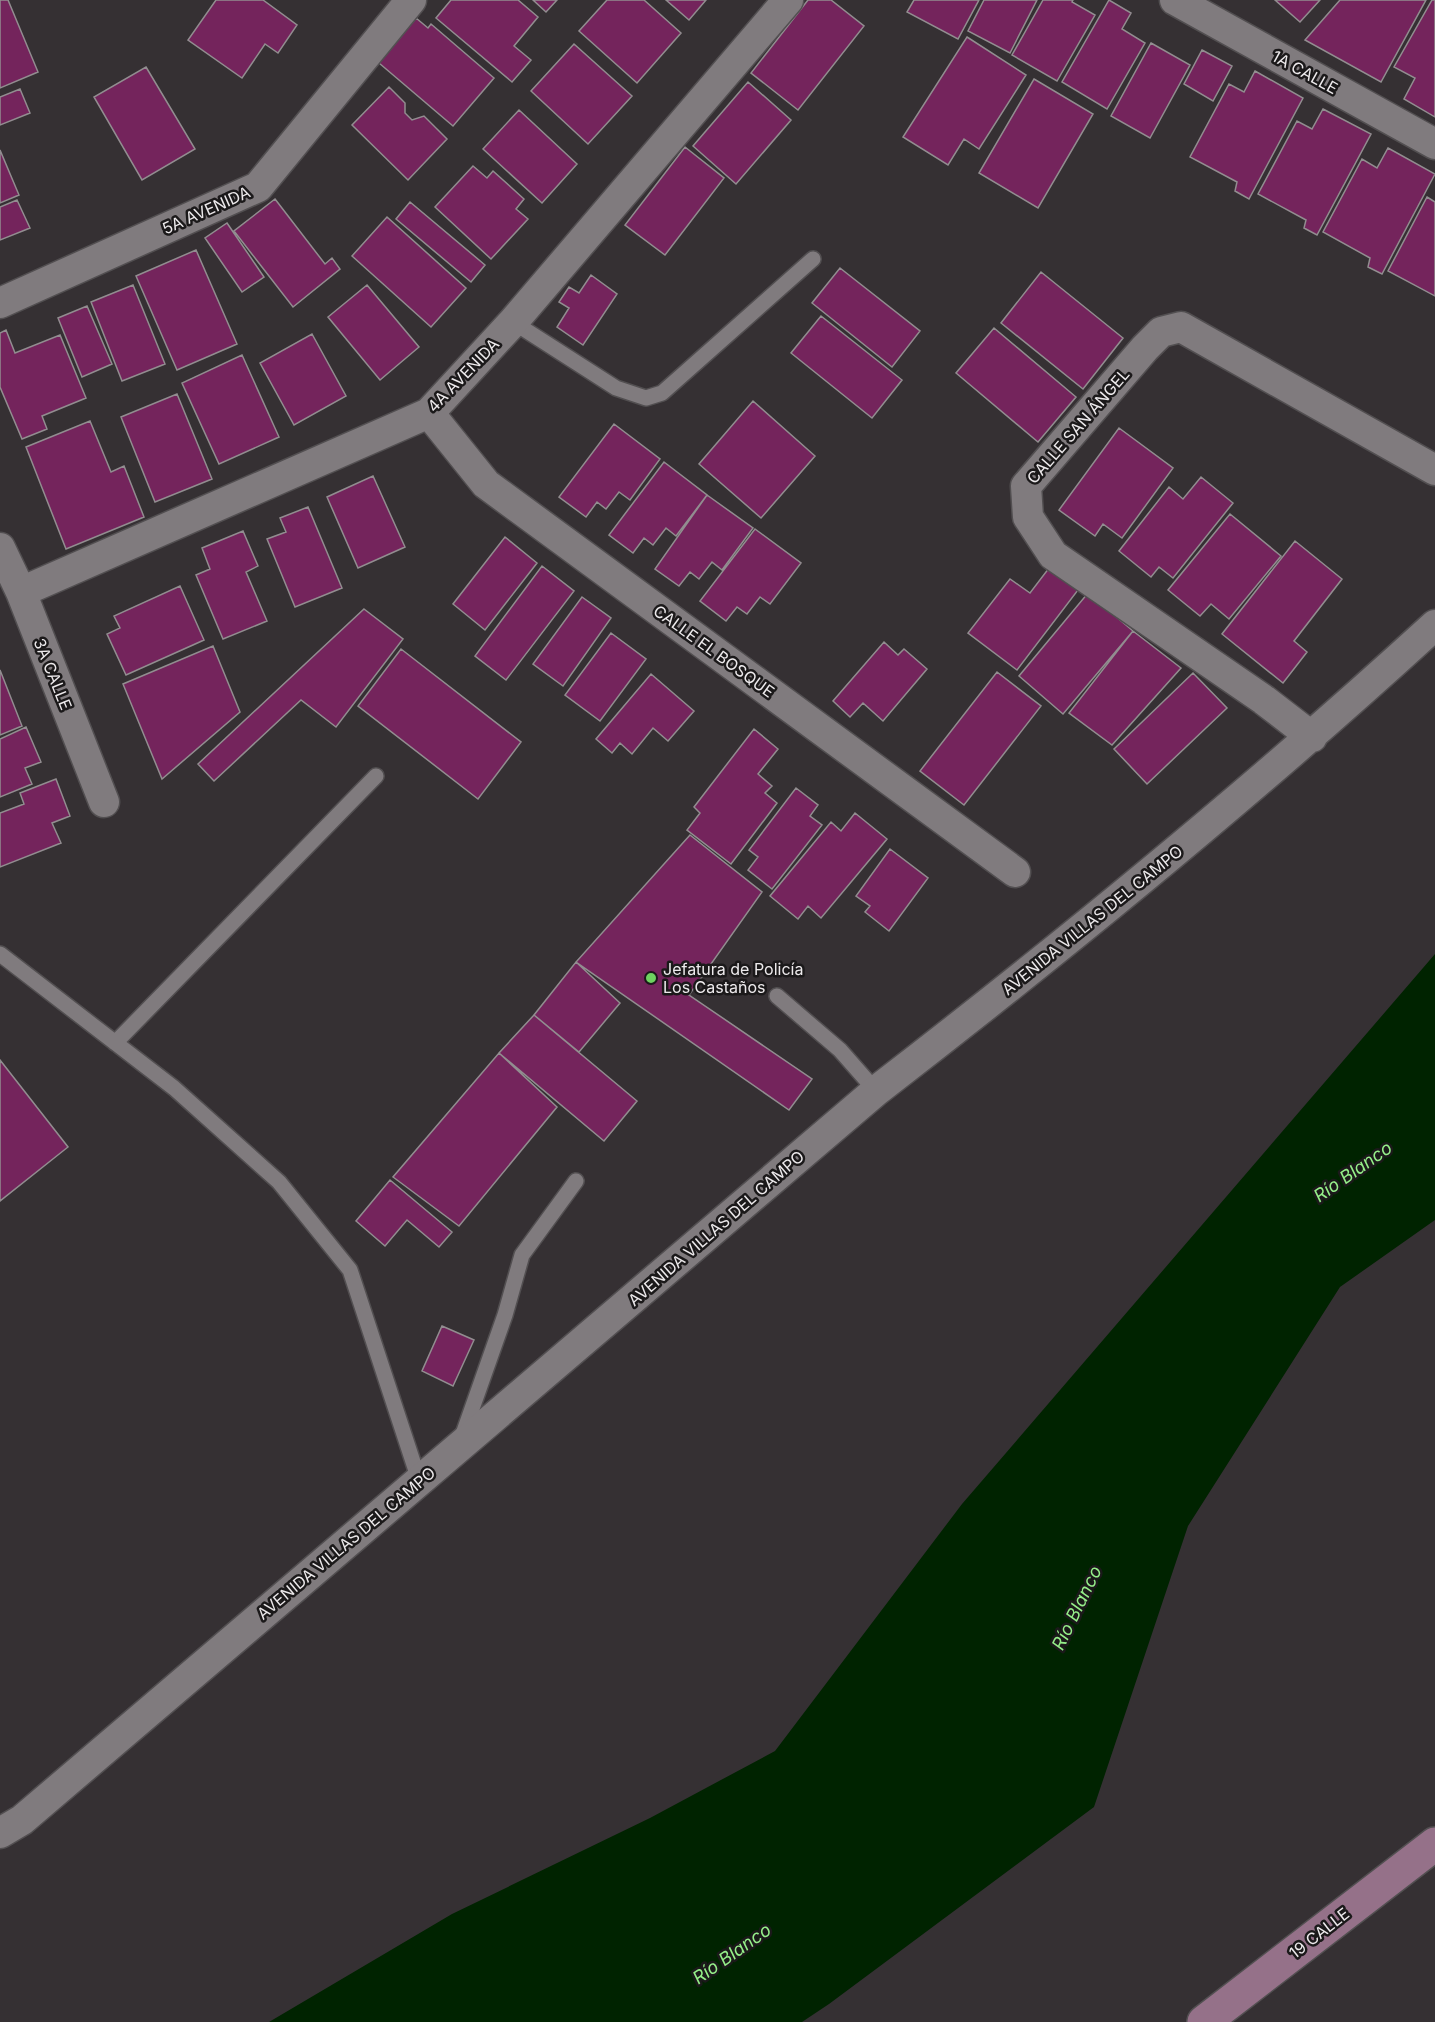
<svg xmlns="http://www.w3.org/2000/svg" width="1435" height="2022" viewBox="0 0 1435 2022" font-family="Inter,sans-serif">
<rect width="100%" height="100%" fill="#353033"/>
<path fill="#002300" d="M1435,954V1220L1340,1287L1188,1526L1094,1807L829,2004L802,2022H269L452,1914L650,1818L775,1751L962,1504Z"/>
<path fill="#74245c" stroke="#928d90" stroke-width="1.5" d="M0,0H8L38,72L0,88Z
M216,0H263L297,25L278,53L265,44L242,78L188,40Z
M451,0H518L538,17L514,46L531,60L512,82L436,18Z
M533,0H557L546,12Z
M607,0H644L681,33L637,83L579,31Z
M666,0H706L689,20Z
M808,0H831L864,26L798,110L751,73Z
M914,0H979L958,39L907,12Z
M984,0H1037L1010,53L968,31Z
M1043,0H1073L1072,2L1095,15L1057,81L1012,55Z
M1109,0L1131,13L1122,29L1145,43L1107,109L1062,82Z
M1275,0H1320L1300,22Z
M1340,0H1426L1381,82L1305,40Z
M1432,0H1435V117L1404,99L1415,78L1394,67Z
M416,18L428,28L431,24L494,78L453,126L379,63Z
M967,37L1026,75L979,149L964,139L948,165L903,137Z
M1151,43L1190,65L1150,138L1111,116Z
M574,44L632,96L588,144L531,91Z
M1202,50L1232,66L1213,101L1184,84Z
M146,67L195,149L142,180L94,97Z
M1255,71L1303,98L1249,199L1235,191L1237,182L1190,157L1229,84L1244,92Z
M1034,79L1093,114L1038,208L979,173Z
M748,82L791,120L736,184L693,146Z
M389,87L405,103V113L412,120L424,116L447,139L408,180L352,125Z
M20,89L30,113L0,125V97Z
M1323,109L1371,134L1317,235L1304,228L1306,220L1258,194L1297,121L1312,129Z
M519,110L577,164L542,203L483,149Z
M685,147L724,178L665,255L625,225Z
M1388,148L1435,174L1382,274L1368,267L1370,258L1323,232L1362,159L1377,168Z
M0,150L19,195L0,203Z
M473,166L487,178L493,171L524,199L516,209L528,219L491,259L435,207Z
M1427,197L1435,202V296L1388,271Z
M275,199L325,264L332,258L340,269L293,307L234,231Z
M17,200L30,228L0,240V207Z
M410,202L485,265L471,282L396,219Z
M387,217L466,288L431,327L352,256Z
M227,223L264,277L242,292L205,238Z
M196,250L237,344L177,370L136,276Z
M840,268L920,331L892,367L812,303Z
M1041,272L1123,338L1083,389L1001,323Z
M591,275L617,294L583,345L557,327L569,308L559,302L569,287L579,293Z
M133,285L165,364L122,381L91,302Z
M367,285L419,347L380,380L328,317Z
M87,306L112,364L82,377L58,318Z
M821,316L902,380L872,418L791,353Z
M994,328L1076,397L1038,442L956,373Z
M6,330L15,353L60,335L86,398L42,416L47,429L22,439L0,387V333Z
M312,334L346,396L294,425L260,363Z
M242,355L279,437L219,464L182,383Z
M177,394L212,479L155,502L121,417Z
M753,401L815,456L761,518L699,464Z
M90,421L111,472L124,466L144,517L66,549L26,447Z
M614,424L660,459L630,500L619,492L606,509L597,502L586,517L559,497Z
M1119,428L1173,468L1122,538L1103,524L1095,536L1059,510Z
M664,462L707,495L676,536L666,528L653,545L644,538L633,553L609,535Z
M373,476L405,547L358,568L327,497Z
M1201,477L1233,503L1173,578L1159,567L1151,577L1119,551L1169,487L1183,499Z
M707,495L753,528L722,570L712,562L699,579L690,572L679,586L655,569Z
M308,507L342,588L295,607L267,539L286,532L280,518Z
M1230,514L1281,556L1229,619L1211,604L1200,616L1168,590Z
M755,529L801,563L770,604L760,597L747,614L737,607L726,621L700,601Z
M243,531L258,566L246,572L267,621L223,639L196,575L210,569L202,548Z
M505,537L537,563L485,630L453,604Z
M1295,541L1342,579L1294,641L1307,652L1283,683L1222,634Z
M542,566L574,591L506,680L475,656Z
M1049,568L1078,590L1017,670L968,633L1010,579L1030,593Z
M180,586L204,640L126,675L107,634L120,628L114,616Z
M1088,593L1133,631L1063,714L1019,676Z
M582,597L611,618L563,686L533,664Z
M364,609L403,639L336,727L301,700L214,781L198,764Z
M1133,631L1181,668L1112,745L1069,713Z
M611,633L646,659L600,721L565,695Z
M884,642L898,655L904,649L927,669L883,721L863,703L850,717L833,701Z
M213,646L240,712L162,779L123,684Z
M401,649L521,742L478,799L358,706Z
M0,670L22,726L0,735Z
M997,672L1041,706L964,805L920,771Z
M1193,673L1227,708L1147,784L1114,749Z
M651,674L694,711L668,741L653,728L632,754L620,743L612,753L596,739Z
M26,727L41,762L25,768L32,784L0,797V739Z
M754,729L778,749L758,774L772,786L765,793L777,803L731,864L687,830L700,813L694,807Z
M56,779L70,816L52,823L61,843L0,867V813L24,804L20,793Z
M796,788L818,805L810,816L822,825L772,889L748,870L758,857L749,850Z
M855,813L887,839L821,918L808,906L798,919L770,896L831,822L841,831Z
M690,835L762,892L689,995L812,1079L789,1110L576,962Z
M890,849L928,878L889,931L865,912L870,906L856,896Z
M576,962L620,1003L579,1052L534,1015Z
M534,1015L637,1101L604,1141L499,1053Z
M499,1053L557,1107L459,1226L393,1177Z
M0,1060L68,1147L0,1201Z
M390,1180L452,1232L439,1247L407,1220L385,1246L356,1221Z
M442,1326L474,1340L453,1386L422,1371Z"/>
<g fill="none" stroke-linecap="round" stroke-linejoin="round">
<g stroke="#524f51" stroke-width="18">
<path id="service" d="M513,322L616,388L646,398L662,393L813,259
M0,954L174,1088L279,1182L350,1270L419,1480
M777,996L840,1050L876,1091
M115,1043L376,776
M462,1437L505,1315L522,1255L576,1181"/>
</g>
<g stroke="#524f51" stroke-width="33">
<path id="minor" d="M1175,0L1435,144
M0,303L258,187L411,0
M429,413L486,484L1015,872
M0,548L21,592L104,802
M21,592L429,413L513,322L788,0
M1312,737L1264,700L1053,555L1028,517L1026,486L1145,348L1161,332L1181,327L1435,470
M0,1833L22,1820L876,1091C1068,943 1256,789 1435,625"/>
</g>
<g stroke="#524f51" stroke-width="36">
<path id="secondary" d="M1204,2022L1435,1844"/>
</g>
<use href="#service" stroke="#807b7e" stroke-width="15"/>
<use href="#minor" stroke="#807b7e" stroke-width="30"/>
<use href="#secondary" stroke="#957189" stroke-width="33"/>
</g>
<circle fill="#6ed360" stroke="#1b191a" stroke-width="2" cx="651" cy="978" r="6"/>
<g text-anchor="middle" stroke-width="5" stroke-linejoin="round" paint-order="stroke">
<g font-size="16" fill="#edeaec" stroke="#1b191a">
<text transform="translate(1305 72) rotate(29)" y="6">1A CALLE</text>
<text transform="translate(206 210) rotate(-24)" y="6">5A AVENIDA</text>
<text transform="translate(463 375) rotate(-46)" y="6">4A AVENIDA</text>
<text transform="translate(1078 426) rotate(-49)" y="6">CALLE SAN ÁNGEL</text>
<text transform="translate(714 651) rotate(36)" y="6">CALLE EL BOSQUE</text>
<text transform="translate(53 674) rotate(68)" y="6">3A CALLE</text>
<text transform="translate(1092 920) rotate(-39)" y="6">AVENIDA VILLAS DEL CAMPO</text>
<text transform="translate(716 1228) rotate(-41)" y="6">AVENIDA VILLAS DEL CAMPO</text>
<text transform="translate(346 1543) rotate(-40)" y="6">AVENIDA VILLAS DEL CAMPO</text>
<text transform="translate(1319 1933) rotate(-38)" y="6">19 CALLE</text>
</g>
<g font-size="16" fill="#edeaec" stroke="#1b191a" text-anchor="start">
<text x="663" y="975">Jefatura de Policía<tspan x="663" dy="18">Los Castaños</tspan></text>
</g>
<g font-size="18" font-style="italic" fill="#95ee89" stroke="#1b191a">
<text transform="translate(1353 1172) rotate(-35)" y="6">Río Blanco</text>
<text transform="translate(1077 1608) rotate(-64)" y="6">Río Blanco</text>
<text transform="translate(732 1954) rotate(-35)" y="6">Río Blanco</text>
</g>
</g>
</svg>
